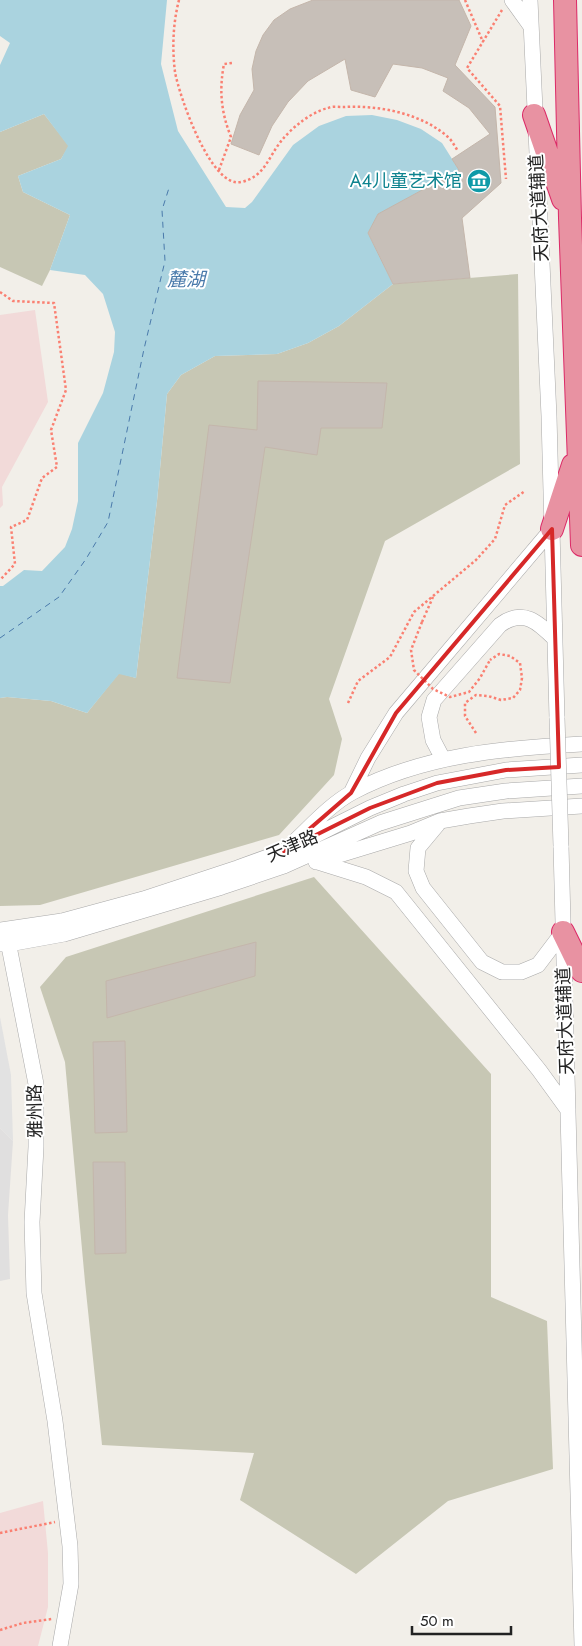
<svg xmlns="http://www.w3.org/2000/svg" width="582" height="1646" viewBox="0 0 582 1646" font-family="Jost,'Noto Sans SC',sans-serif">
<rect width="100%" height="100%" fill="#f2efe9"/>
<path fill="#e0dfdf" d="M0,1128L13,1141L8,1215L10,1279L0,1281Z"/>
<path fill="#f2dad9" d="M35,310L48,402L2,487L3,505L0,508V315Z
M43,1501L48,1553V1607L38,1646H0V1513Z"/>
<path fill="#c7c7b4" d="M44,114L69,146L61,159L18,176L23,192L70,215L50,270L42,286L0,267V132Z
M518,274L520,464L385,541L329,699L342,739L334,775L279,835L40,905L0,906V698L7,697L51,701L87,713L119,673L136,678L157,501L167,394L181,375L215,356L277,354L308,343L339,326L393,284Z
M314,877L491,1074V1297L547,1321L553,1469L448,1501L356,1574L240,1500L254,1453L102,1445L85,1282L65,1062L40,987L66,957Z"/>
<path fill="#e2e2e2" d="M0,1017L11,1075L13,1141L0,1128Z"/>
<path fill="#aad3df" d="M0,0H167L161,64L178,131L226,207L245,208L252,202L293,145L319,126L346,116L372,115L397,120L421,129L442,143L459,170L378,215L368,233L393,284L339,326L308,343L277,354L215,356L181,375L167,394L157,501L136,678L119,674L87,713L51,701L7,697L0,698V586H3L24,570L42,571L65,547L72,529L78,501V443L103,393L114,352L115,332L103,294L85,275L50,270L70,215L23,192L18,176L61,159L68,146L44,114L0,132V65L10,43L0,36Z"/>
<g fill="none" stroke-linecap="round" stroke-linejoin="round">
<path stroke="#4a7aab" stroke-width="1" stroke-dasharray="6 5" stroke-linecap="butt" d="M0,638L59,597L86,559L108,522L144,349L165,261L162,210L169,188"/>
</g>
<path fill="#c7bfb8" stroke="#c4b6ab" d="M313,0H459L471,26L455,65L495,107L501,183L462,218L470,278L393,284L368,233L378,214L459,170L452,159L490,134L469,108L443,91L448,78L422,68L393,64L375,97L351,90L345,59L308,81L288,102L272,126L259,155L231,144L240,115L254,90L252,69L256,51L263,35L274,20L290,9Z
M258,381L387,383L382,428H321L317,455L265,447L230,683L177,678L209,425L257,430Z
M256,942L255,976L107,1018L106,981Z
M125,1041L127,1132L95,1133L93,1042Z
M93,1162H125L126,1253L95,1254Z"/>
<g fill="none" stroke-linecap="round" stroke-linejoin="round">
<g stroke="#a9a9a9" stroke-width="16">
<path id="minor" d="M512,0L530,25
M530,0L549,416L557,718
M443,759L433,740L429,717L434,700L500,625C523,608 538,622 555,639
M351,793L368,758L396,713L552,529
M438,824L418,848L416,871L423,888L482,962L502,972H521L538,965L563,932
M295,841C312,825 332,803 353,792C423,755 504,748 582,744
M561,846L582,1646
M316,862L411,833L440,821L469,816L503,811L582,806
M318,862L366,877L396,892L539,1070L568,1110
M0,930L62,921L143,899L237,868L284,851L370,808L404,794L437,783L506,770L582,765
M6,931L36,1084V1147L32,1222L34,1293L55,1421L70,1546L71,1584L60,1646
M0,944H9L64,934L222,887L284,866L380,823L459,798L506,791L582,786"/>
</g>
<g stroke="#dc2a67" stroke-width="24">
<path id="highway" d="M565,0L570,218L582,545
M534,115L563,199
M552,529L573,465
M563,932L582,971"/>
</g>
<path stroke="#fa8072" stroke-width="2.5" stroke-dasharray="2.5 2.5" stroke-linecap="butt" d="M179,0C173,23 172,48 175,72C179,95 211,189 241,182C265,177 268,157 282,140C287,134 294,127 301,122C307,117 319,110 328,108C332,106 338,107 343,107C378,105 422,113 449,138C453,142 455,147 458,151
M465,0L483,42
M502,10L467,68L500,106L506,179
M219,170L231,137C221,112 219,90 224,64L232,63
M0,292L13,301L54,303L66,390L51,430L57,467L42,478L27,520L11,527L15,564L0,580
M422,622L433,597
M348,703L358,681L390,657L414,612L476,560L495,539L505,505L525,491
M476,733L465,716V703L476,695L488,696L501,700L513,698L520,690L522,678L520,663L510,656L499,654L490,660
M0,1533L55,1522
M0,1630L23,1623L52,1619"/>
<use href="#minor" stroke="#fff" stroke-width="15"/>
<use href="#highway" stroke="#e892a2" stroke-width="22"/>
<g stroke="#a9a9a9" stroke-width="16" stroke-linecap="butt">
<path id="minor-bridge" d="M557,718L561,846"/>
</g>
<path stroke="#fa8072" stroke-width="2.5" stroke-dasharray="2.5 2.5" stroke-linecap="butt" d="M422,622L411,650L414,670L433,689L450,697L469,692L480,678L490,660"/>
<use href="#minor-bridge" stroke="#fff" stroke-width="15"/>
</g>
<path fill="none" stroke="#d62828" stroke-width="4" stroke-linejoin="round" d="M552,529L559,767L506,770L437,783L370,808L284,851L351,793L396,713Z"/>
<defs>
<g id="museum-disc" transform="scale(1.25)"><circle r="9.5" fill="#0f9aa8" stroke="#fff"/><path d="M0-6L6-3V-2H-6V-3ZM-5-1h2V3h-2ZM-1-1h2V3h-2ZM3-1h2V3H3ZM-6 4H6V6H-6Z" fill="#fff"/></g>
</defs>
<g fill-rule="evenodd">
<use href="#museum-disc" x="479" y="181"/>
</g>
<g text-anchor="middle" stroke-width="4" stroke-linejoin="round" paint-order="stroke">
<g font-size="18" fill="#0d838f" stroke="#fff" text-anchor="end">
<text x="462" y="187">A4儿童艺术馆</text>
</g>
<g font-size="18" fill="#222" stroke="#fff">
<text transform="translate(539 208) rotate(-93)" y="6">天府大道辅道</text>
<text transform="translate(292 846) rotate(-23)" y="6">天津路</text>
<text transform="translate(565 1021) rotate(-92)" y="6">天府大道辅道</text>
<text transform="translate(35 1111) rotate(-91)" y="6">雅州路</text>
</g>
<g font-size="19" font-style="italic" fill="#4a7aab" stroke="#fff">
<text x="186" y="286">麓湖</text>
</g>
</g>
<path d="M412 1626v8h99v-8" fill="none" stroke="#222222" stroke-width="2.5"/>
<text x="420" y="1626" font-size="15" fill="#222222" stroke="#ffffff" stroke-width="4" paint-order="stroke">50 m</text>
</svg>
